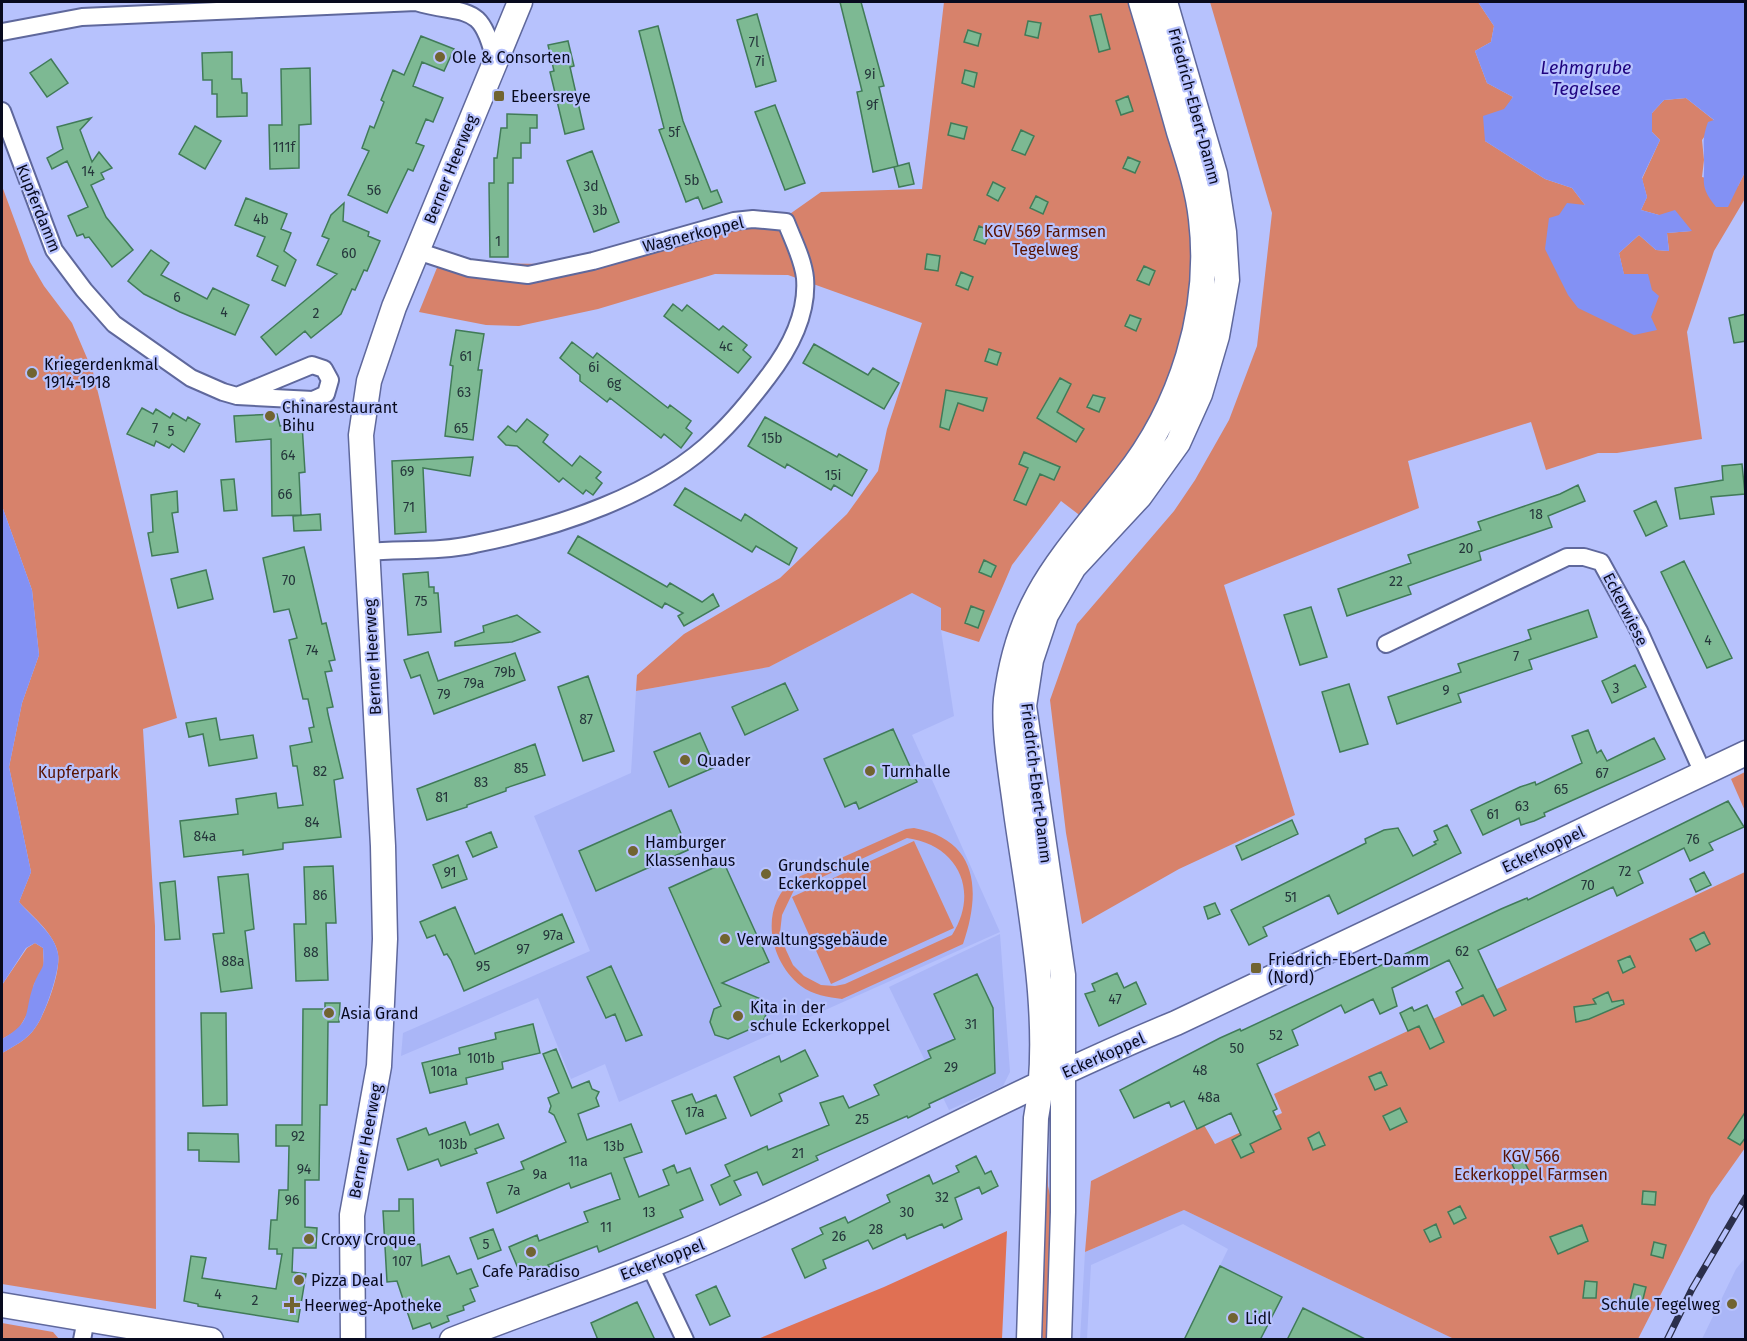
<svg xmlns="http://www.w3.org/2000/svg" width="1747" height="1341" viewBox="0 0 1747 1341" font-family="'Fira Sans',sans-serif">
<rect width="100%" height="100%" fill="#b7c2fd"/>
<path fill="#aab6f7" d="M912,593L941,608V630L954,716L912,735L1000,932L619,1102L605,1064L571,1079L538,998L401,1056L403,1033L590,951L534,816L631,773L636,691L769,667Z
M1000,934L1010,1072L1003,1086L949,1110L889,987Z
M1184,1210L1454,1339H1184L1228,1249L1183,1224L1091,1265L1087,1339L1080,1340L1085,1252Z
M1745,1258V1339H1702L1736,1269Z"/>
<path fill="#d7826b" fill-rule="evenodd" d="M944,2H1132L1189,202L1193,288L1171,380L1141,439L1082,517L1061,501L1012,565L979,642L941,630V608L912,593L769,667L636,691L637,675L684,634L780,578L847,514L878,471L887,429L922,323L788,275L715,274L598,309L519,326L486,325L419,312L443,253L463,263L549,264L787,216L821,192L922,189Z
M1210,2H1478L1494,26L1491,42L1475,51L1487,83L1513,97L1485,141L1545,179L1572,188L1585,205L1624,275L1619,253L1639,235L1656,250L1669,251L1667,233L1691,231L1659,215L1641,210L1647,197L1642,179L1660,140L1652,132V113L1664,100L1686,98L1715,121L1702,140L1704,160L1702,177L1738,186L1745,172L1746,197L1714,251L1687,332L1702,439L1617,453H1598L1546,470L1531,422L1408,461L1419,508L1224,585L1295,815L1179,869L1082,924L1066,833L1050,700L1077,624L1174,511L1195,480L1229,420L1257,346L1272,213Z
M2,186L30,262L44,286L72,323L93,372L177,718L143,729L155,926L156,1309L2,1284V1053C13,1047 28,1039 35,1028C46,1013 61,971 58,954C55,934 32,916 19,902L31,872L9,767L22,703L39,655L32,590L2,506Z
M1745,772V811L1731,779Z
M914,828C979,840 981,892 963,944L842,999C829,997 812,995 801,986C768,960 759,906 794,879L906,829ZM907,838C958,845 980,891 952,935L845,984L835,986L821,985L804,976L793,965L786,950L780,933L782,915L794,890Z
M914,841L954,928L831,984L792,897Z
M1745,872V1148L1711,1196L1638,1339H1454L1184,1210L1085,1252L1091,1181L1204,1125L1215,1144L1282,1113L1274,1094Z
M35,943L43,948L44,968L34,984L29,1011L18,1030L2,1039V985L27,948Z
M1047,1132L1048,1186L1055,1219L1051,1339L1043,1340L1040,1322Z
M2,1323L53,1332L59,1339H2Z"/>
<path fill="#e07053" d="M1007,1231L1002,1339H758L884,1287Z"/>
<path fill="#8391f4" d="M1478,2H1745V172L1728,207H1716C1699,186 1705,183 1704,159C1704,142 1702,139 1708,122L1714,120L1686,98L1664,100L1652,113V132L1660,140L1642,178L1647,197L1641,210L1659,215L1675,210L1692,231L1667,233L1669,251L1656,250L1639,235L1619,253L1624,274H1648L1652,290L1659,296L1651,317L1657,330L1634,335L1578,308L1568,295L1545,249L1549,218L1559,215L1567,203L1585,205L1572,188L1545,179L1485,141L1483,116L1504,109L1513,97L1487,83L1475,51L1491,42L1494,26Z
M2,506L32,590L39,655L22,703L9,767L31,872L19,902C32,917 55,934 58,954C61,969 45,1015 35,1028C28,1039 13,1047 2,1053V1039C34,1021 23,1013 34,984C42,964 45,972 43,948L35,943L26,948L2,985Z"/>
<path fill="#7db993" stroke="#417b58" stroke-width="1.5" d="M840,2H861L884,86L879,87L898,166L873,172L857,92L862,91Z
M757,14L776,81L756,87L737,20Z
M1101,14L1110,49L1099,52L1090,16Z
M1028,21L1041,23L1038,38L1025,35Z
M658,26L683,121L711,192L717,190L722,202L703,209L698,197L686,202L659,130L664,128L639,31Z
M968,30L981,34L978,46L964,42Z
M421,36L454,49L444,71L422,62L413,86L443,98L433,122L426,119L416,143L424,146L413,171L408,169L387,213L348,195L369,151L362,148L370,126L374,128L384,102L381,100L393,70L404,75Z
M568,41L574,66L570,67L584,129L565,134L550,72L554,71L548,45Z
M232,52V79H241L242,93H247V116L217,117V94H212V80H203L202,53Z
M51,59L68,83L47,97L30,73Z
M310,68L311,124L299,125V168L270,169L269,125H282L281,69Z
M965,70L977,73L974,87L962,83Z
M1128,96L1133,111L1121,115L1116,101Z
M775,105L805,183L785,190L755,112Z
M507,114L537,115V128H530V143H521V158H513V183H508V257H490L489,183H494V158H497L501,128H507Z
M91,118L80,130L92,162L99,152L112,168L101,173L104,179L91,185L106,217L133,250L112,267L89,237L85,238L83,234L77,236L68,216L88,207L67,161L52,169L47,158L63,149L57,127Z
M951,123L967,127L964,139L948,135Z
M195,126L221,141L205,169L179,154Z
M1021,130L1034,136L1025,155L1012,150Z
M592,151L619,222L594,232L567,161Z
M1128,157L1140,162L1135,173L1123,168Z
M909,163L914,184L899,187L894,167Z
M993,182L1005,188L998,201L987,195Z
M1036,196L1048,202L1043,214L1030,208Z
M246,198L287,214L281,229L291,233L284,251L296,260L285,286L272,280L278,266L257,256L265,237L235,225Z
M344,203L343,221L369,232L368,236L380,241L367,271L364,270L355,290L352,289L341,314L311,338L305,331L276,355L261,337L337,274L317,265L329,239L322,236L331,215Z
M979,226L991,231L985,244L974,240Z
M151,250L169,263L161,275L207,299L213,288L249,305L235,335L180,312L144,294L128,281Z
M927,254L940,256L938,271L925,269Z
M1144,266L1155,271L1149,285L1137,280Z
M961,272L973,277L968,290L956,285Z
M673,304L682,311L687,305L719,330L723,326L747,345L743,350L751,357L738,373L664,316Z
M1746,314V341L1734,343L1729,318Z
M1130,315L1141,319L1136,331L1125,326Z
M456,330L484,334L478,370H482L473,440L445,436L453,366L450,365Z
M572,342L593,358L597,353L668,408L670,405L691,421L686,428L692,433L681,448L664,434L661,438L610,398L607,402L580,381V375L560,358Z
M814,344L868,375L873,368L899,383L884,409L803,363Z
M989,349L1001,353L997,365L985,361Z
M1060,378L1071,384L1057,412L1084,429L1076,442L1037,418Z
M946,390L987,398L983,411L958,403L949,430L940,427Z
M1093,395L1105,398L1099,412L1087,407Z
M142,408L153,414L156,409L170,418L173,413L186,421L188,417L200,424L184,452L172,444L169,448L156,441L154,446L127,434Z
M277,414L280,426L302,424L305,472L299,473L301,515L272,516L271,439L236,442L234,416Z
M765,417L837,457L839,454L867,470L852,496L834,485L831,490L787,464L785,468L748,446Z
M527,419L548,435L543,442L572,466L580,456L601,472L596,478L602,483L593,495L586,490L583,494L563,478L559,482L517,446L506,445L498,437L508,426L516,432Z
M1024,452L1060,467L1054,480L1040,474L1026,505L1014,500L1028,468L1019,464Z
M473,457L470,476L423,468L426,532L395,534L392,461Z
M1742,464L1745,494L1711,497L1714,514L1680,519L1675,488L1723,480L1722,466Z
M234,479L237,510L224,511L221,480Z
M1578,485L1585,501L1548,516L1552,527L1479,552L1481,560L1408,586L1411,594L1347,616L1338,589L1411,563L1408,555L1481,530L1478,522L1560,494Z
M685,488L741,521L745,514L797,548L789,565L756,546L752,552L674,505Z
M177,491L178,512L172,513L178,552L152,556L148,533L153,532L151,495Z
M1656,501L1667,526L1646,536L1634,511Z
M320,514L321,530L294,531L293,516Z
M578,536L667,587L670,583L702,602L713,594L719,606L684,626L678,616L683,613L665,603L662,608L568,553Z
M304,547L322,624L326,623L335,660L329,661L332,671L325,672L333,707L327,708L328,714L343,778L334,780L341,837L283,843V849L243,855V850L184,857L180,821L238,814L236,799L276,793L278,808L303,805L297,766H293L290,746L312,742L309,728L314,727L308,699H303L289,640L297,638L289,609L274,612L263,558Z
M984,560L996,566L991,577L979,572Z
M1684,561L1732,658L1707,668L1661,572Z
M206,570L213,599L178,608L171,579Z
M428,572L429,587H434V593H438L441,632L408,635L403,574Z
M971,606L984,611L978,628L965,623Z
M1311,607L1327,657L1300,665L1284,615Z
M1588,610L1597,637L1529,660L1532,669L1458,694L1461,702L1397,724L1388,697L1461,672L1458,664L1531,639L1528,630Z
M517,615L540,632L512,642L455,646V642L484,632L483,626Z
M428,652L438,681L515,653L525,680L434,714L420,675L411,678L404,660Z
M1635,665L1646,687L1612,703L1602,681Z
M588,676L614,751L583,761L558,687Z
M785,683L798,710L745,735L732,707Z
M1349,684L1368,744L1340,752L1322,692Z
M216,718L220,740L253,735L257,758L209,766L203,734L189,737L186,723Z
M893,729L917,782L859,809L856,802L845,807L824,759Z
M1588,730L1597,753L1601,750L1607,761L1654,738L1665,759L1544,813L1545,816L1534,821L1521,825L1519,818L1483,835L1471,810L1520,787L1535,782L1536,785L1582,763L1572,736Z
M700,733L715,767L669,787L654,752Z
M535,744L545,775L506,788V791L467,805V807L427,820L417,789Z
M1728,801L1744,827L1709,843L1713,850L1690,861L1684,848L1638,871L1643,883L1617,896L1613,887L1478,950L1506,1010L1494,1016L1483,995L1462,1005L1456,992L1463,988L1449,960L1392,988L1397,1006L1380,1014L1373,999L1345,1013L1341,1005L1292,1030L1298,1045L1257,1064L1277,1109L1273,1111L1281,1129L1250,1144L1254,1152L1241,1158L1232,1140L1241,1135L1231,1113L1197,1129L1184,1101L1171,1107L1169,1102L1134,1118L1120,1090L1220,1038L1240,1029L1241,1031L1501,909L1527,898L1528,900Z
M671,810L688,850L596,891L579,851Z
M1292,820L1298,834L1242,860L1236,846Z
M1447,825L1461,853L1338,914L1329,895L1263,927L1267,936L1249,945L1231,910L1366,843L1365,839L1384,830L1398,828L1413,856L1436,844L1434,842L1438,840L1434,831Z
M491,832L497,847L473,857L466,842Z
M458,855L467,879L442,888L433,865Z
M724,863L769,962L722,983L761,999L767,1012L762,1024L728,1039L715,1035L710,1022L714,1009L721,1006L669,888Z
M333,866L336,923H326L328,980L296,981L294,924H306L304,867Z
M1704,872L1711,885L1696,892L1690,879Z
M248,874L254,929L245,931L252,988L221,992L213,934L224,933L218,877Z
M175,881L180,939L165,940L160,883Z
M1215,903L1220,914L1208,919L1204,907Z
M455,907L475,954L562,914L574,942L464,991L451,960L447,954L444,955L435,935L427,938L420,922Z
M1704,932L1710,944L1696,951L1690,939Z
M1630,956L1635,967L1623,973L1618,961Z
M611,966L642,1035L626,1041L615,1014L606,1018L587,977Z
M1117,973L1124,988L1136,982L1146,1004L1099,1026L1085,994L1095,991L1092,984Z
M977,974L993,1008L995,1073L929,1104L930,1107L908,1118L907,1116L816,1156L818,1160L763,1185L757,1172L734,1181L741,1195L720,1205L711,1185L730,1176L725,1165L767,1146L768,1150L829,1125L820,1103L843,1096L849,1108L879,1095L874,1085L931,1058L928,1051L955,1039L934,994Z
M1608,992L1612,1002L1623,1000L1624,1004L1589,1019L1576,1022L1574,1007L1596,1004L1593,999Z
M325,1003H340L339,1022H328L327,1105H320L319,1180H305V1227L317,1228L316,1248H293L292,1272L306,1274L298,1322L198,1306V1304L184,1301L191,1256L206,1258L202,1278L276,1289L282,1254H277V1249H269L271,1220H277L279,1190H288L289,1146H276V1125H302L303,1009H325Z
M1427,1005L1444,1042L1430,1049L1419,1026L1408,1031L1400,1013L1412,1007L1414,1011Z
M201,1013H226L227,1105L203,1106Z
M533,1024L540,1053L502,1062L503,1069L466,1078L467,1084L430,1093L422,1063L460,1054L459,1048L496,1039L495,1033Z
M556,1049L572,1088L589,1081L592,1089L599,1092L596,1098L599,1106L578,1114L587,1140L631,1124L642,1152L624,1158L639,1197L669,1185L663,1170L674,1165L677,1173L690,1168L703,1200L680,1210L683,1217L599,1252L597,1246L548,1265L551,1270L528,1279L525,1271L520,1273L509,1247L537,1235L539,1241L588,1222L584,1212L620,1199L611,1173L571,1188L569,1183L497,1213L487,1183L524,1169L521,1162L566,1142L554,1115L549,1112L551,1106L548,1098L559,1093L543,1054Z
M805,1050L818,1076L779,1094L782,1101L751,1116L734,1077L779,1056L781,1062Z
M1381,1072L1387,1085L1375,1090L1369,1077Z
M692,1094L696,1103L716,1095L726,1118L686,1134L672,1101Z
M1400,1108L1407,1122L1390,1130L1383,1116Z
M1746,1111V1137L1740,1145L1728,1138Z
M465,1122L470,1135L498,1124L504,1138L475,1149L477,1153L441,1166L438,1159L408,1170L397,1139L426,1128L429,1135Z
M1319,1132L1325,1145L1313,1150L1308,1138Z
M188,1133L238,1134L239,1162L199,1161V1150H188Z
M976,1156L985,1174L991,1171L998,1186L982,1194L979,1187L955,1198L962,1219L944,1228L942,1224L907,1239L905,1234L873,1249L868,1240L823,1260L826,1268L805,1278L792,1249L823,1234L820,1228L845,1217L848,1223L890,1202L887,1195L929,1175L933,1184L959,1172L956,1166Z
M1523,1159L1531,1175L1520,1181L1512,1164Z
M1643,1191L1656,1192L1655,1205L1642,1204Z
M399,1199H413L414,1245L420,1244L422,1266L449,1256L457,1274L471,1269L478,1286L470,1289L475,1301L463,1306L464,1310L447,1316L449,1321L432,1328L430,1323L413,1329L397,1281L387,1282L383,1211H399Z
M1460,1206L1466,1218L1454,1224L1448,1212Z
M1436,1224L1441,1237L1430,1242L1424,1230Z
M1582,1225L1588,1241L1558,1254L1550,1237Z
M493,1229L501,1250L478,1259L470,1238Z
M1654,1242L1666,1245L1663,1258L1651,1255Z
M1220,1266L1282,1297L1260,1340H1184Z
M1585,1281L1597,1282L1596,1298H1583Z
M1634,1284L1646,1287L1642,1303L1630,1300Z
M716,1286L730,1316L710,1325L696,1295Z
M637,1302L655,1340H598L591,1323Z
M1303,1308L1367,1340H1287Z"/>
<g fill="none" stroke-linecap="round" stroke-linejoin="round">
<g stroke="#5f689c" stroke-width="20">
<path id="street" d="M416,2C466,17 481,0 495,61
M2,32L82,17L416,2
M2,111L54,250L84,290L114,324L191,378L223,392L237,396L313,400L326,394L330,380L324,369L312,365L237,396
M367,552C402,549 441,552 475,544C555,528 658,495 717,436C736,418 752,398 767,378C789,350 808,315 805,278C803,259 793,240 786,222L753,219L734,221L593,261L528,275L469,268L417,251
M1386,644L1567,557H1584L1601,562L1639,631L1703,773
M649,1264L685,1340
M82,1340L86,1319"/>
</g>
<g stroke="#5f689c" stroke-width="27">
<path id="secondary" d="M2,1305L211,1340
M353,1340L352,1215L379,1066L385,939L383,846L361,435L369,381L394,307L520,2
M452,1340C548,1303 647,1270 740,1227C887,1162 1028,1084 1176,1023L1746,753
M1029,1340L1036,1118C1054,1026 1029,905 1016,812C1012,780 1003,730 1006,699C1019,596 1063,557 1124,479C1181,408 1212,310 1201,219C1198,190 1188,160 1179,132C1167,89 1154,45 1141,2
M1059,1340L1063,1212V975L1024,706L1031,660L1046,615L1074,567L1140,496L1178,443L1200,394L1217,336L1227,280L1224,232L1215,174L1165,2"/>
</g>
<use href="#street" stroke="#fff" stroke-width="16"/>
<use href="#secondary" stroke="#fff" stroke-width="24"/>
<g stroke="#2b2f4b" stroke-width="7">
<path id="rail" d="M1667,1340L1692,1289L1746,1197"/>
</g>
<use href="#rail" stroke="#b7c2fd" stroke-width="4.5" stroke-dasharray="14" stroke-linecap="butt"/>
</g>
<g fill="#716431" stroke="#b7c2fd" stroke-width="2">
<circle cx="440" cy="57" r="6"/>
<rect x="493" y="90" width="12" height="12" rx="3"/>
<circle cx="32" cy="373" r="6"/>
<circle cx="270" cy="416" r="6"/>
<circle cx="685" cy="760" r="6"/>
<circle cx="870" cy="771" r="6"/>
<circle cx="633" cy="851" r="6"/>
<circle cx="766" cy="874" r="6"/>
<circle cx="725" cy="939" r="6"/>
<rect x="1250" y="962" width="12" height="12" rx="3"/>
<circle cx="329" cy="1013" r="6"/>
<circle cx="738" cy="1016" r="6"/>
<circle cx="309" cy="1239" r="6"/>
<circle cx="531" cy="1252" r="6"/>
<circle cx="299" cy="1280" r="6"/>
<circle cx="1732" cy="1304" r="6"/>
<path d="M289 1296h6v6h6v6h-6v6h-6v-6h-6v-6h6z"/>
<circle cx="1233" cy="1318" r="6"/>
</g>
<g text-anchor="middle" stroke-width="4.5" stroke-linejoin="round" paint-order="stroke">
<g font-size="14" fill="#25363b">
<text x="754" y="47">7l</text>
<text x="760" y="66">7i</text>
<text x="870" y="79">9i</text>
<text x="872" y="110">9f</text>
<text x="674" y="137">5f</text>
<text x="284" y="152">111f</text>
<text x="88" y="176">14</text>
<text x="692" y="185">5b</text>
<text x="591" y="191">3d</text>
<text x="374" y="195">56</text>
<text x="600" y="215">3b</text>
<text x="261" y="224">4b</text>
<text x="498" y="246">1</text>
<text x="349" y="258">60</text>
<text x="177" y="302">6</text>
<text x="224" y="317">4</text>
<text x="316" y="318">2</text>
<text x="726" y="351">4c</text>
<text x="466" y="361">61</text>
<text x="594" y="372">6i</text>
<text x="614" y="388">6g</text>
<text x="464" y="397">63</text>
<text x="155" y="433">7</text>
<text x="461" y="433">65</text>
<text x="171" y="436">5</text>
<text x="772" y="443">15b</text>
<text x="288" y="460">64</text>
<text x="407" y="476">69</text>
<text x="833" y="480">15i</text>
<text x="285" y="499">66</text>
<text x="409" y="512">71</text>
<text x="1536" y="519">18</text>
<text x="1466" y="553">20</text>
<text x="289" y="585">70</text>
<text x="1396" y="586">22</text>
<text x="421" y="606">75</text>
<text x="1708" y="645">4</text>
<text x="312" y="655">74</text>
<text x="1516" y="661">7</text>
<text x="505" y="677">79b</text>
<text x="474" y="688">79a</text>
<text x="1616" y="693">3</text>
<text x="1446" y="695">9</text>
<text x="444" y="699">79</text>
<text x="586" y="724">87</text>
<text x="521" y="773">85</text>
<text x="320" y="776">82</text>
<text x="1602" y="778">67</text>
<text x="481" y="787">83</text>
<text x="1561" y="794">65</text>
<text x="442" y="802">81</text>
<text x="1522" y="811">63</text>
<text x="1493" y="819">61</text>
<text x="312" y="827">84</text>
<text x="205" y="841">84a</text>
<text x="1693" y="844">76</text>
<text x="1625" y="876">72</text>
<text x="450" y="877">91</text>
<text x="1588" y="890">70</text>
<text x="320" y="900">86</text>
<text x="1291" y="902">51</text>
<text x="553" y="940">97a</text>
<text x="523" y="954">97</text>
<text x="1462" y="956">62</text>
<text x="311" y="957">88</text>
<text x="233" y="966">88a</text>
<text x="483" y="971">95</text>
<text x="1115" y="1004">47</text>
<text x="971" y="1029">31</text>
<text x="1276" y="1040">52</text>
<text x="1237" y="1053">50</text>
<text x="481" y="1063">101b</text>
<text x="951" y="1072">29</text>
<text x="1200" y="1075">48</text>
<text x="444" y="1076">101a</text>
<text x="1209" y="1102">48a</text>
<text x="695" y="1117">17a</text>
<text x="862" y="1124">25</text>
<text x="298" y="1141">92</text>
<text x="453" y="1149">103b</text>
<text x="614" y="1151">13b</text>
<text x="798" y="1158">21</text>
<text x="578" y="1166">11a</text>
<text x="304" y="1174">94</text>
<text x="540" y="1179">9a</text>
<text x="514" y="1195">7a</text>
<text x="942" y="1202">32</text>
<text x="292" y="1205">96</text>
<text x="649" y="1217">13</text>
<text x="907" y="1217">30</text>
<text x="606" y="1232">11</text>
<text x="876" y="1234">28</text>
<text x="839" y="1241">26</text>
<text x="486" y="1249">5</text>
<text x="402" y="1266">107</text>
<text x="218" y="1299">4</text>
<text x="255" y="1305">2</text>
</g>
<g font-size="16" fill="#080a1e" stroke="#b7c2fd" text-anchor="start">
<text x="452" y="63">Ole &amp; Consorten</text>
<text x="511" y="102">Ebeersreye</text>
<text x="44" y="370">Kriegerdenkmal<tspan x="44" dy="18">1914-1918</tspan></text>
<text x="282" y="413">Chinarestaurant<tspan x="282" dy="18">Bihu</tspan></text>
<text x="697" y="766">Quader</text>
<text x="882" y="777">Turnhalle</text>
<text x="645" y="848">Hamburger<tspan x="645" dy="18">Klassenhaus</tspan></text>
<text x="778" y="871">Grundschule<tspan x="778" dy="18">Eckerkoppel</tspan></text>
<text x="737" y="945">Verwaltungsgebäude</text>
<text x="1268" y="965">Friedrich-Ebert-Damm<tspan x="1268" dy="18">(Nord)</tspan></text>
<text x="750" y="1013">Kita in der<tspan x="750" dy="18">schule Eckerkoppel</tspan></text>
<text x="341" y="1019">Asia Grand</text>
<text x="321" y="1245">Croxy Croque</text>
<text x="531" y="1277" text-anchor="middle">Cafe Paradiso</text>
<text x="311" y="1286">Pizza Deal</text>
<text x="1720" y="1310" text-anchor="end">Schule Tegelweg</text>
<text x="304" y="1311">Heerweg-Apotheke</text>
<text x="1245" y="1324">Lidl</text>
</g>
<g font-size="16" fill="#080a1e" stroke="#b7c2fd">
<text transform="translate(1195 106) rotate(75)" y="6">Friedrich-Ebert-Damm</text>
<text transform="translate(450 169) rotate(-68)" y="6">Berner Heerweg</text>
<text transform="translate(39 208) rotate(68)" y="6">Kupferdamm</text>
<text transform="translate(693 234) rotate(-14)" y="6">Wagnerkoppel</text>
<text transform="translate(1626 609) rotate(63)" y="6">Eckerwiese</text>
<text transform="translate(372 657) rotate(-93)" y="6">Berner Heerweg</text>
<text transform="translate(1037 783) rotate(83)" y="6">Friedrich-Ebert-Damm</text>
<text transform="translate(1543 849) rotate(-25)" y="6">Eckerkoppel</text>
<text transform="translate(1103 1055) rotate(-24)" y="6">Eckerkoppel</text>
<text transform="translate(365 1141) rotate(-79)" y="6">Berner Heerweg</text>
<text transform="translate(662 1259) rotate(-21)" y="6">Eckerkoppel</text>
</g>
<g font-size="16" fill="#591300" stroke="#b7c2fd">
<text x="1045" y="237">KGV 569 Farmsen<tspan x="1045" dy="18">Tegelweg</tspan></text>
<text x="78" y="778">Kupferpark</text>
<text x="1531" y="1162">KGV 566<tspan x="1531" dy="18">Eckerkoppel Farmsen</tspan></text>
</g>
<g font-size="18" font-style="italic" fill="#1f037f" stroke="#b7c2fd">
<text x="1586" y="74">Lehmgrube<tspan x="1586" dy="21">Tegelsee</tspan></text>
</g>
</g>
<rect width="1747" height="1341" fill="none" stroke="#080a1e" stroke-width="6"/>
</svg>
